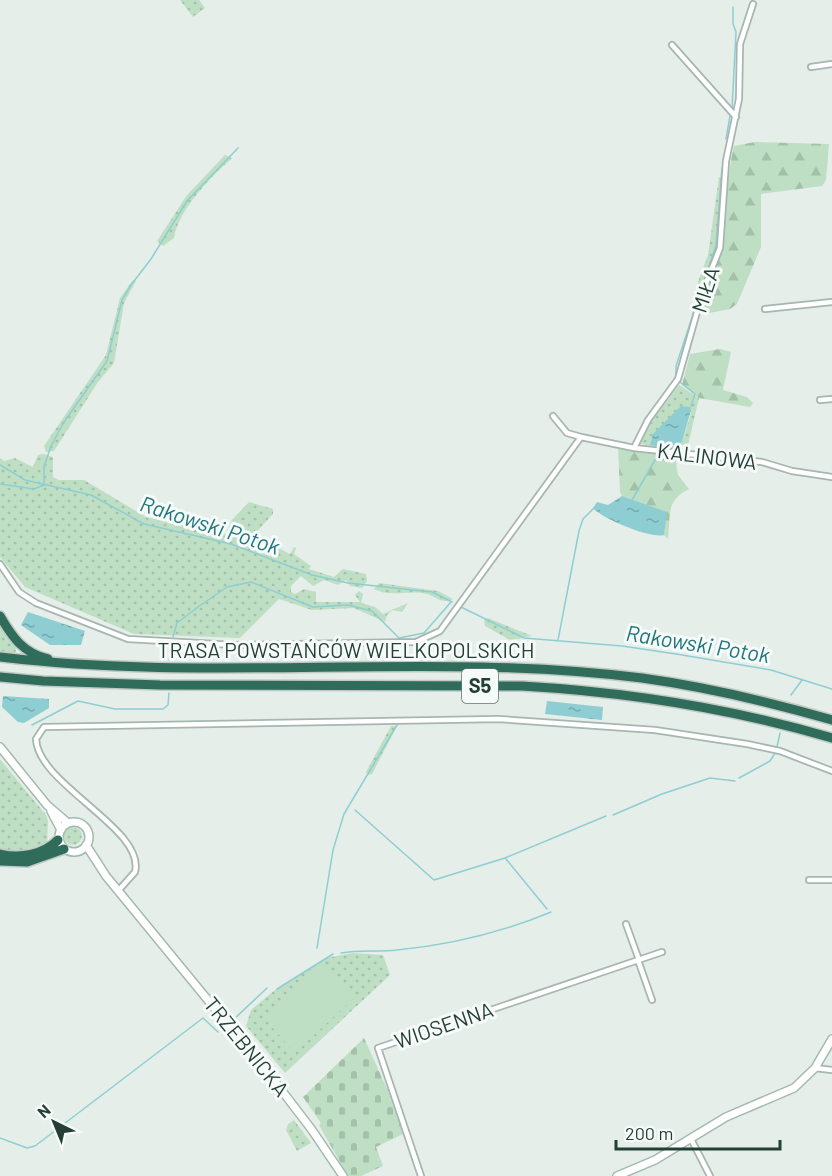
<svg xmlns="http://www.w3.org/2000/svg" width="832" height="1176" viewBox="0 0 832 1176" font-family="Barlow,sans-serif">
<defs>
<pattern id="grass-dots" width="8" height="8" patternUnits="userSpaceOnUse" patternTransform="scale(1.5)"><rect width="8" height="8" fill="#bedfc4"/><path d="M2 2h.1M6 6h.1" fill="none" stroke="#a3c0a9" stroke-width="1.8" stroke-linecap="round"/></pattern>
<pattern id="forest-firs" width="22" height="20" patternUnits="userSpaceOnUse" patternTransform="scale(1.5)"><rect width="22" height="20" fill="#bedfc4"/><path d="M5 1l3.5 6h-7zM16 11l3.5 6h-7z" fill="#a3c0a9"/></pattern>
<pattern id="cemetery-stones" width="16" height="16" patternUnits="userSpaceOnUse" patternTransform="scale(1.5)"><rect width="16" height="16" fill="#bedfc4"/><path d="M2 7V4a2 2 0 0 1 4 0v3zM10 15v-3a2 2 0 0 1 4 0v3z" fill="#a3c0a9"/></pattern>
<pattern id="water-ripples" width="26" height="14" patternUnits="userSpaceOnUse" patternTransform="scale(1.5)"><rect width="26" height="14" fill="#8eced2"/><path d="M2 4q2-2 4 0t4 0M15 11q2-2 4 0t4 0" fill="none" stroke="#74a9ab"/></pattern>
</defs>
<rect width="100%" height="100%" fill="#e5eee9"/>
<path fill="url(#grass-dots)" d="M180,0H199L205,8L193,17Z
M225,155L232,158C210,178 179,209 174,238L163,246L157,241L187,195Z
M719,177H723L716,249L698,303L692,298L708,255Z
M133,280L136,281L124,303L114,363L98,382L54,451L46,452L44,446L106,355L120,298Z
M679,385L699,398L688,445H681L691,413C672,419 656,425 650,444L654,447L638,443L641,435Z
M43,454L53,457V477L59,480H84L146,517L229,535L227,531L232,520L249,502L273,509V514L252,537L261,539L290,554L294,547L296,548L294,554L311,566L309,569L334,577L343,569L366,574L367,581L362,588L350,586L346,580L338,585L324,580L313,586L301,576L291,586V592L295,594L304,589L316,592V602H360L355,595L359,591L363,594L361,603L375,607L383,614L408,603L402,612L393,610L387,615L385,622L354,608L312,610L279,599L240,638L134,634L25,587L0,557V458L4,461L15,458L33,467L38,455Z
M379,583L438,591L453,599C442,605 435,596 427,594C409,589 391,598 374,589Z
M488,618L532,636L510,640L485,626L484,620Z
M0,627L16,649L15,654L0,652Z
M391,726H397L372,774L368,775L366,772Z
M0,759L46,815L48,821L47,844L20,853L0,850Z
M64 836a9 9 0 1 1 18 0a9 9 0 1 1-18 0Z
M353,953L383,955L390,975L285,1073L246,1026L251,1010L275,990L326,958Z
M294,1120L311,1143L297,1151L286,1130L288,1124Z"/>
<path fill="url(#forest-firs)" d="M755,142L829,144L826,180L822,186L761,194V247L737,304L730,309L704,314L701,313C706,288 717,265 722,240C728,209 726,177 734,146Z
M720,349L731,352L723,390L747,397L753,403L750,407L699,398L682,385L690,354Z
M618,446L675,456L678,475L689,489C665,501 671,515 668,539L664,535L666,512L622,496L620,492Z"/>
<path fill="url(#cemetery-stones)" d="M364,1038L388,1091L403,1134L376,1147L383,1166L361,1176H348L319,1125L321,1123L303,1097Z"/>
<path fill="#bedfc4" d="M322,962L355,997L295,1053L263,1017Z"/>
<path fill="url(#water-ripples)" d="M681,406L690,407L691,410L681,445L668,449L650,445L653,434Z
M622,496L667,512L664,535C652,539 602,519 593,508L597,502L608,505Z
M28,612L85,631L81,645H50L21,625Z
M3,696L49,699V708L24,723L18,722L2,707Z
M547,701L603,707L602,720L545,714Z"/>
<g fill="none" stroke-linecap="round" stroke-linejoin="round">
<path stroke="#8eced2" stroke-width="1.5" d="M732,109L736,32L733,24V7
M726,139L730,116
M676,379V366L716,245L722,168
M680,382L695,394L691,406
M0,465L25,480L91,495L144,524L231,544L312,575L348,583L432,592L452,602
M0,484L34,489L44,485V467L51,446L64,422L107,361L122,300L131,285L151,259L187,201L238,148
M632,500L658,455
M461,607L524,638L622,646L676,654L771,670L832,689
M173,637L177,623L198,607L227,587L251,582L313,607L348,605L372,611L399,638L424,633L451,602
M558,640L579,531L583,519L595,507
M405,646L408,654
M169,660L172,645
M791,695L802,680
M32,725L78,701L115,709H163L168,705L169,693
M777,747L780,733
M739,778L770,761L775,753
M355,810L434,880L505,858L606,816
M613,815L662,794L710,778L735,781
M506,859L547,909
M317,948L333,850L344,814L397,725
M341,953C360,950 378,952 397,950C450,945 503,932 551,912
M277,989L333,954
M233,1020L267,988
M0,1138L27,1148L35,1146L203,1018L218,1032"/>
<g stroke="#a7b6b0" stroke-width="8">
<path id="street" d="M672,45L736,117
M811,67L832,64
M765,309L832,302
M820,400L832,399
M553,416L567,433L581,437L634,448L762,462L792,471L832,477
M634,448L648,420L678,379L703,291L720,248L726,161L739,99L740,44L753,4
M0,564L19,592L36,603L128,639L234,645L416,642L440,631L581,437
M809,880H832
M118,891L135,872C146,829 38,785 36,739L44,727L498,719L655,730L747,744L780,751L832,771
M626,924L639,960
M638,960L652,1000
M815,1068L832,1070
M691,1139L710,1176
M421,1176L378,1048L662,952"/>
</g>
<g stroke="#a3bab0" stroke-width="10">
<path id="secondary" d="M0,747L47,805L68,823
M51,811L61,830
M59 837a15 15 0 1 1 30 0a15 15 0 1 1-30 0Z
M86,845L106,876L276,1083L312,1130L343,1176
M617,1176L655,1160L726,1117L794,1088L815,1068L832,1039"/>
</g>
<g stroke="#c2cac7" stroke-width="12">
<path id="highway" d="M0,616C12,637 23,653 48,659
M0,657C213,683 429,651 642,678C707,687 770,702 832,720
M0,677L43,681L160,685L522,686C627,692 730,708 832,738
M0,854C20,859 43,855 58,840
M0,861L27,862L64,849"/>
</g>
<use href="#street" stroke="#fff" stroke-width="4.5"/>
<use href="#secondary" stroke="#fff" stroke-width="7"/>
<use href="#highway" stroke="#306c5a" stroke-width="9"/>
</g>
<g text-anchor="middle" stroke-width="6" stroke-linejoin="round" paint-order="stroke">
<rect fill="#f6faf8" stroke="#637870" stroke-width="1.5" x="462" y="669" width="36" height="34" rx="4.5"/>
<g font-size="20" font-weight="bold" fill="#244036">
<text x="480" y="693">S5</text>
</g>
<g font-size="21" fill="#244036" stroke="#f6faf8">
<text transform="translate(706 290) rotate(-72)" y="7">MIŁA</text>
<text transform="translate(707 457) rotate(7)" y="7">KALINOWA</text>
<text x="346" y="658">TRASA POWSTAŃCÓW WIELKOPOLSKICH</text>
<text transform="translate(444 1026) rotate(-19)" y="7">WIOSENNA</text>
<text transform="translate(246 1047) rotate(51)" y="7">TRZEBNICKA</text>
</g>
<g font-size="22" font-style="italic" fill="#1e767c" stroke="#f6faf8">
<text transform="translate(210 525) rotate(18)" y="8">Rakowski Potok</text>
<text transform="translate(698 644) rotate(9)" y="8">Rakowski Potok</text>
</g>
</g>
<g transform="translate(54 1122) rotate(317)" stroke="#f6faf8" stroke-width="4.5" paint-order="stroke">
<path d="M0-4.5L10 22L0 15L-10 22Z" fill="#244036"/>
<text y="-9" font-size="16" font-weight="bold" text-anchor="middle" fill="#244036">N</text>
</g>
<path d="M616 1140v9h164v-9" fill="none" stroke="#244036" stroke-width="3"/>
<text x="625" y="1140" font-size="18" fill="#244036" stroke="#f6faf8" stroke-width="4.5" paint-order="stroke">200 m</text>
</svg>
